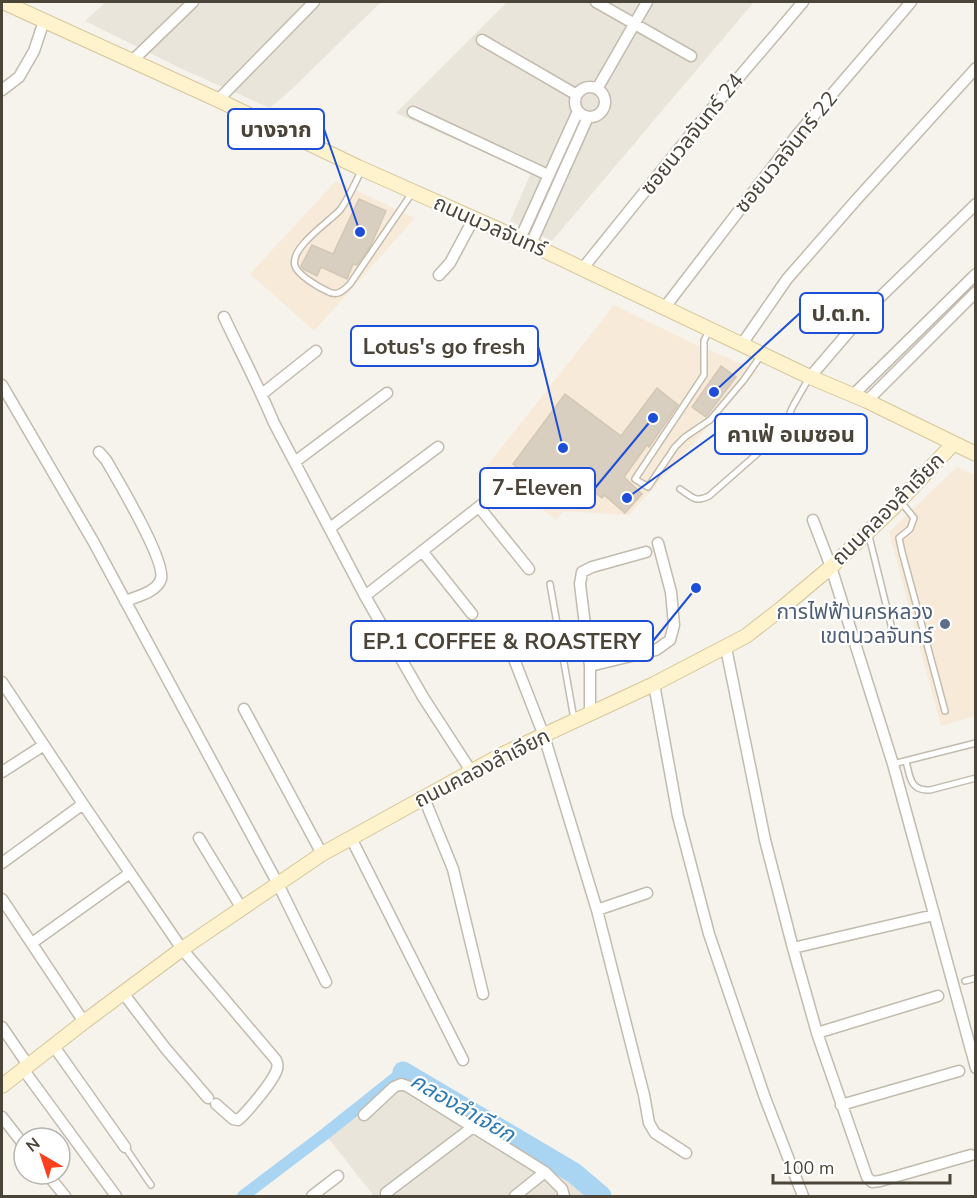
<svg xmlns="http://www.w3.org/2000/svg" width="977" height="1198" viewBox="0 0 977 1198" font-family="'Nunito Sans','Noto Sans Thai',sans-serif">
<rect width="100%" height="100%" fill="#f6f3ec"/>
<path fill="#eae5da" d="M106,2H381L293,88L270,108L184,70L85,21Z
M507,2H754L552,241L510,221L531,173L396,113Z
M403,1072L574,1173L601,1196H374L325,1134Z"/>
<path fill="#f7ead8" d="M336,181L415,218L314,331L250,274Z
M614,305L692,343L758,371L629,515L563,511L556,520L487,466Z
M957,467L975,475V716L941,726L889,532Z"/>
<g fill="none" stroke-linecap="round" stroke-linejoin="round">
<path stroke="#a9d4f2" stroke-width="12" d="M243,1196L325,1134L403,1072"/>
<path stroke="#a9d4f2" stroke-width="21" d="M403,1072L574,1173L601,1196"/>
</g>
<path fill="#d8cfc1" stroke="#d3c7b4" stroke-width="1.5" d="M359,199L386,211L370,247L357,265L353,264L347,279L321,267L317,276L303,269L301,266L312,245L333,254Z
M721,366L736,377L706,417L692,407Z
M657,388L678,405L649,447L647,445L624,477L642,494L625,513L604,495L602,498L578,480L562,501L513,464L565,394L621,436Z"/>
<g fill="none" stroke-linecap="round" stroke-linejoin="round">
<g stroke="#c2bbae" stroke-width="8">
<path id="lane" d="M362,169C355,183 349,198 340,210C330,221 289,248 295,266C298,275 318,287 327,291C337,297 343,291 350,284L412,193
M709,330L704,341V375L635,479L648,487L675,447L685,437L710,420L743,381L762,354
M680,489C692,497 695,503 709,496L774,439L782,431L793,406L809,378
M901,502L914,518L910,529L899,538L902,552L945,711
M868,532L893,633
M550,584L574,719
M906,761C910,777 910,791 930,790L976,778
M893,764L976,743
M965,981L976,978
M125,1147L151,1185"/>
</g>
<g stroke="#c2bbae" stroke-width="13">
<path id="street" d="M596,2L691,56
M482,40L577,95
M132,61L193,2
M575 102a15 15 0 1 1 30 0a15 15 0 1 1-30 0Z
M597,89L647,2
M2,90L19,77L34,51L44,21
M218,100L314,2
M413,112L548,175
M520,239L578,111
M531,244L588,117
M583,268L700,123L803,2
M439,275L450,263L474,218
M665,307L797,135L911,2
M224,317C241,353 259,387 274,423L365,596L423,697L471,771
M742,344L787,279L857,199L976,68
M810,377L870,307L976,204
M2,385L93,541L278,884L326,982
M262,394L316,351
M853,395L976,274
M867,401L976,292
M99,452L106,460C117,479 166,561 161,579C157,592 136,597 125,601
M296,461L387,393
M479,507L529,569
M813,520L831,567L893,764L976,1068
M330,528L438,447
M422,551L472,614
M365,596L499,491
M726,648L765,840L793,948L817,1033L867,1177L872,1182L880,1181L971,1155
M514,659L544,736L597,910L644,1095L649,1123L655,1133L686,1153
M590,666L580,584L582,572L592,567L646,552
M2,682L83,804L182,949L276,1060C278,1065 278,1064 277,1069C273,1082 248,1111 238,1120L233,1119L216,1104
M654,684L678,816L709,934L765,1098L803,1196
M244,709L322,854
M590,714V666L656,650L670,640L674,625L671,592L658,543
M2,772L44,745
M424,798L453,869L483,994
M199,838L242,909
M351,838L463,1060
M2,863L83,804
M2,899L84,1022
M597,910L647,893
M32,943L130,873
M793,948L934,915
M123,993L166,1049L208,1098
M2,1027L28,1065
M817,1033L938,996
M53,1045L125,1147
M23,1069L116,1196
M841,1105L959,1071
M364,1115L394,1087L401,1084L407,1086L545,1172L562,1189L564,1196
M2,1117L24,1145
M47,1174L65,1196
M386,1193L473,1127
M312,1196L338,1176
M515,1196L545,1172"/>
</g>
<g stroke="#d6c79b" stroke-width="16">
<path id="secondary" d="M3,2L218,100L358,167L520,239L810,377L867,401L976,454
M2,1086L84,1022L182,949L322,854L503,754L654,684L746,636L782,608L831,567L893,508L953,444"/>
</g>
<use href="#lane" stroke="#fff" stroke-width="5"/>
<use href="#street" stroke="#fff" stroke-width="10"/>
<use href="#secondary" stroke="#fff3cd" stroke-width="14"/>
</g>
<circle fill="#5c6f8a" stroke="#fff" stroke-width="2" cx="945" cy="624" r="6"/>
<g text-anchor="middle" stroke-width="4.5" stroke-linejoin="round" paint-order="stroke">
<g font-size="21" fill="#4b4439" stroke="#fff">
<text transform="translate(692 134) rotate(-51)" y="7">ซอยนวลจันทร์ 24</text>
<text transform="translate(786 152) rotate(-51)" y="7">ซอยนวลจันทร์ 22</text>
<text transform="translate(490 226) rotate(24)" y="7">ถนนนวลจันทร์</text>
<text transform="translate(888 509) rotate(-45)" y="7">ถนนคลองลำเจียก</text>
<text transform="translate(482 768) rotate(-27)" y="7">ถนนคลองลำเจียก</text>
</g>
<g font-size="21" fill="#4e5e75" stroke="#fff" text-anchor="end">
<text x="933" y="619">การไฟฟ้านครหลวง<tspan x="933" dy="24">เขตนวลจันทร์</tspan></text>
</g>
<g font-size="22" font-style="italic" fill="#2e7ab2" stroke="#fff">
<text transform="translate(463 1107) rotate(30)" y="8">คลองลำเจียก</text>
</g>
</g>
<path fill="none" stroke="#1d4ed8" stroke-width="2" d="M360 232L324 129M714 392L800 313M563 448L538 346M627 498L715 434M653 418L595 488M696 588L653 641"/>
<g fill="#1d4ed8" stroke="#fff" stroke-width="2">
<circle cx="360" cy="232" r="6"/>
<circle cx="714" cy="392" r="6"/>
<circle cx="563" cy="448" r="6"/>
<circle cx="627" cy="498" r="6"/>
<circle cx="653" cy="418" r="6"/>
<circle cx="696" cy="588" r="6"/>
</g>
<g fill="#fff" stroke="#1d4ed8" stroke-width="2">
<rect x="228" y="109" width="96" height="40" rx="6"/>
<rect x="800" y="293" width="83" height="40" rx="6"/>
<rect x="351" y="326" width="187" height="40" rx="6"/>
<rect x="715" y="414" width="152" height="40" rx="6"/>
<rect x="480" y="468" width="115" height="40" rx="6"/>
<rect x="351" y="621" width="302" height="40" rx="6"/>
</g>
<g font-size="22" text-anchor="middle" font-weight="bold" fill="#4b4439">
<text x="276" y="137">บางจาก</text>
<text x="841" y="321">ป.ต.ท.</text>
<text x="444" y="354">Lotus's go fresh</text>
<text x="791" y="442">คาเฟ่ อเมซอน</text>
<text x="537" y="495">7-Eleven</text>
<text x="502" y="649">EP.1 COFFEE &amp; ROASTERY</text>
</g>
<rect width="977" height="1198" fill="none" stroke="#4b4439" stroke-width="6"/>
<g transform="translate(42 1156) rotate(321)"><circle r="28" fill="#ffffff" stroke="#b7b4b0" stroke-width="1.5"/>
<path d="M0-4.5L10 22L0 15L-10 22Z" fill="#fc3f1d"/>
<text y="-9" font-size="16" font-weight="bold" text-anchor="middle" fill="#4b4439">N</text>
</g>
<path d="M773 1174v9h177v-9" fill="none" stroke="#4b4439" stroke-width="3"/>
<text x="782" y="1174" font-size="18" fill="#4b4439" stroke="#ffffff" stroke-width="4.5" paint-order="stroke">100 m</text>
</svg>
